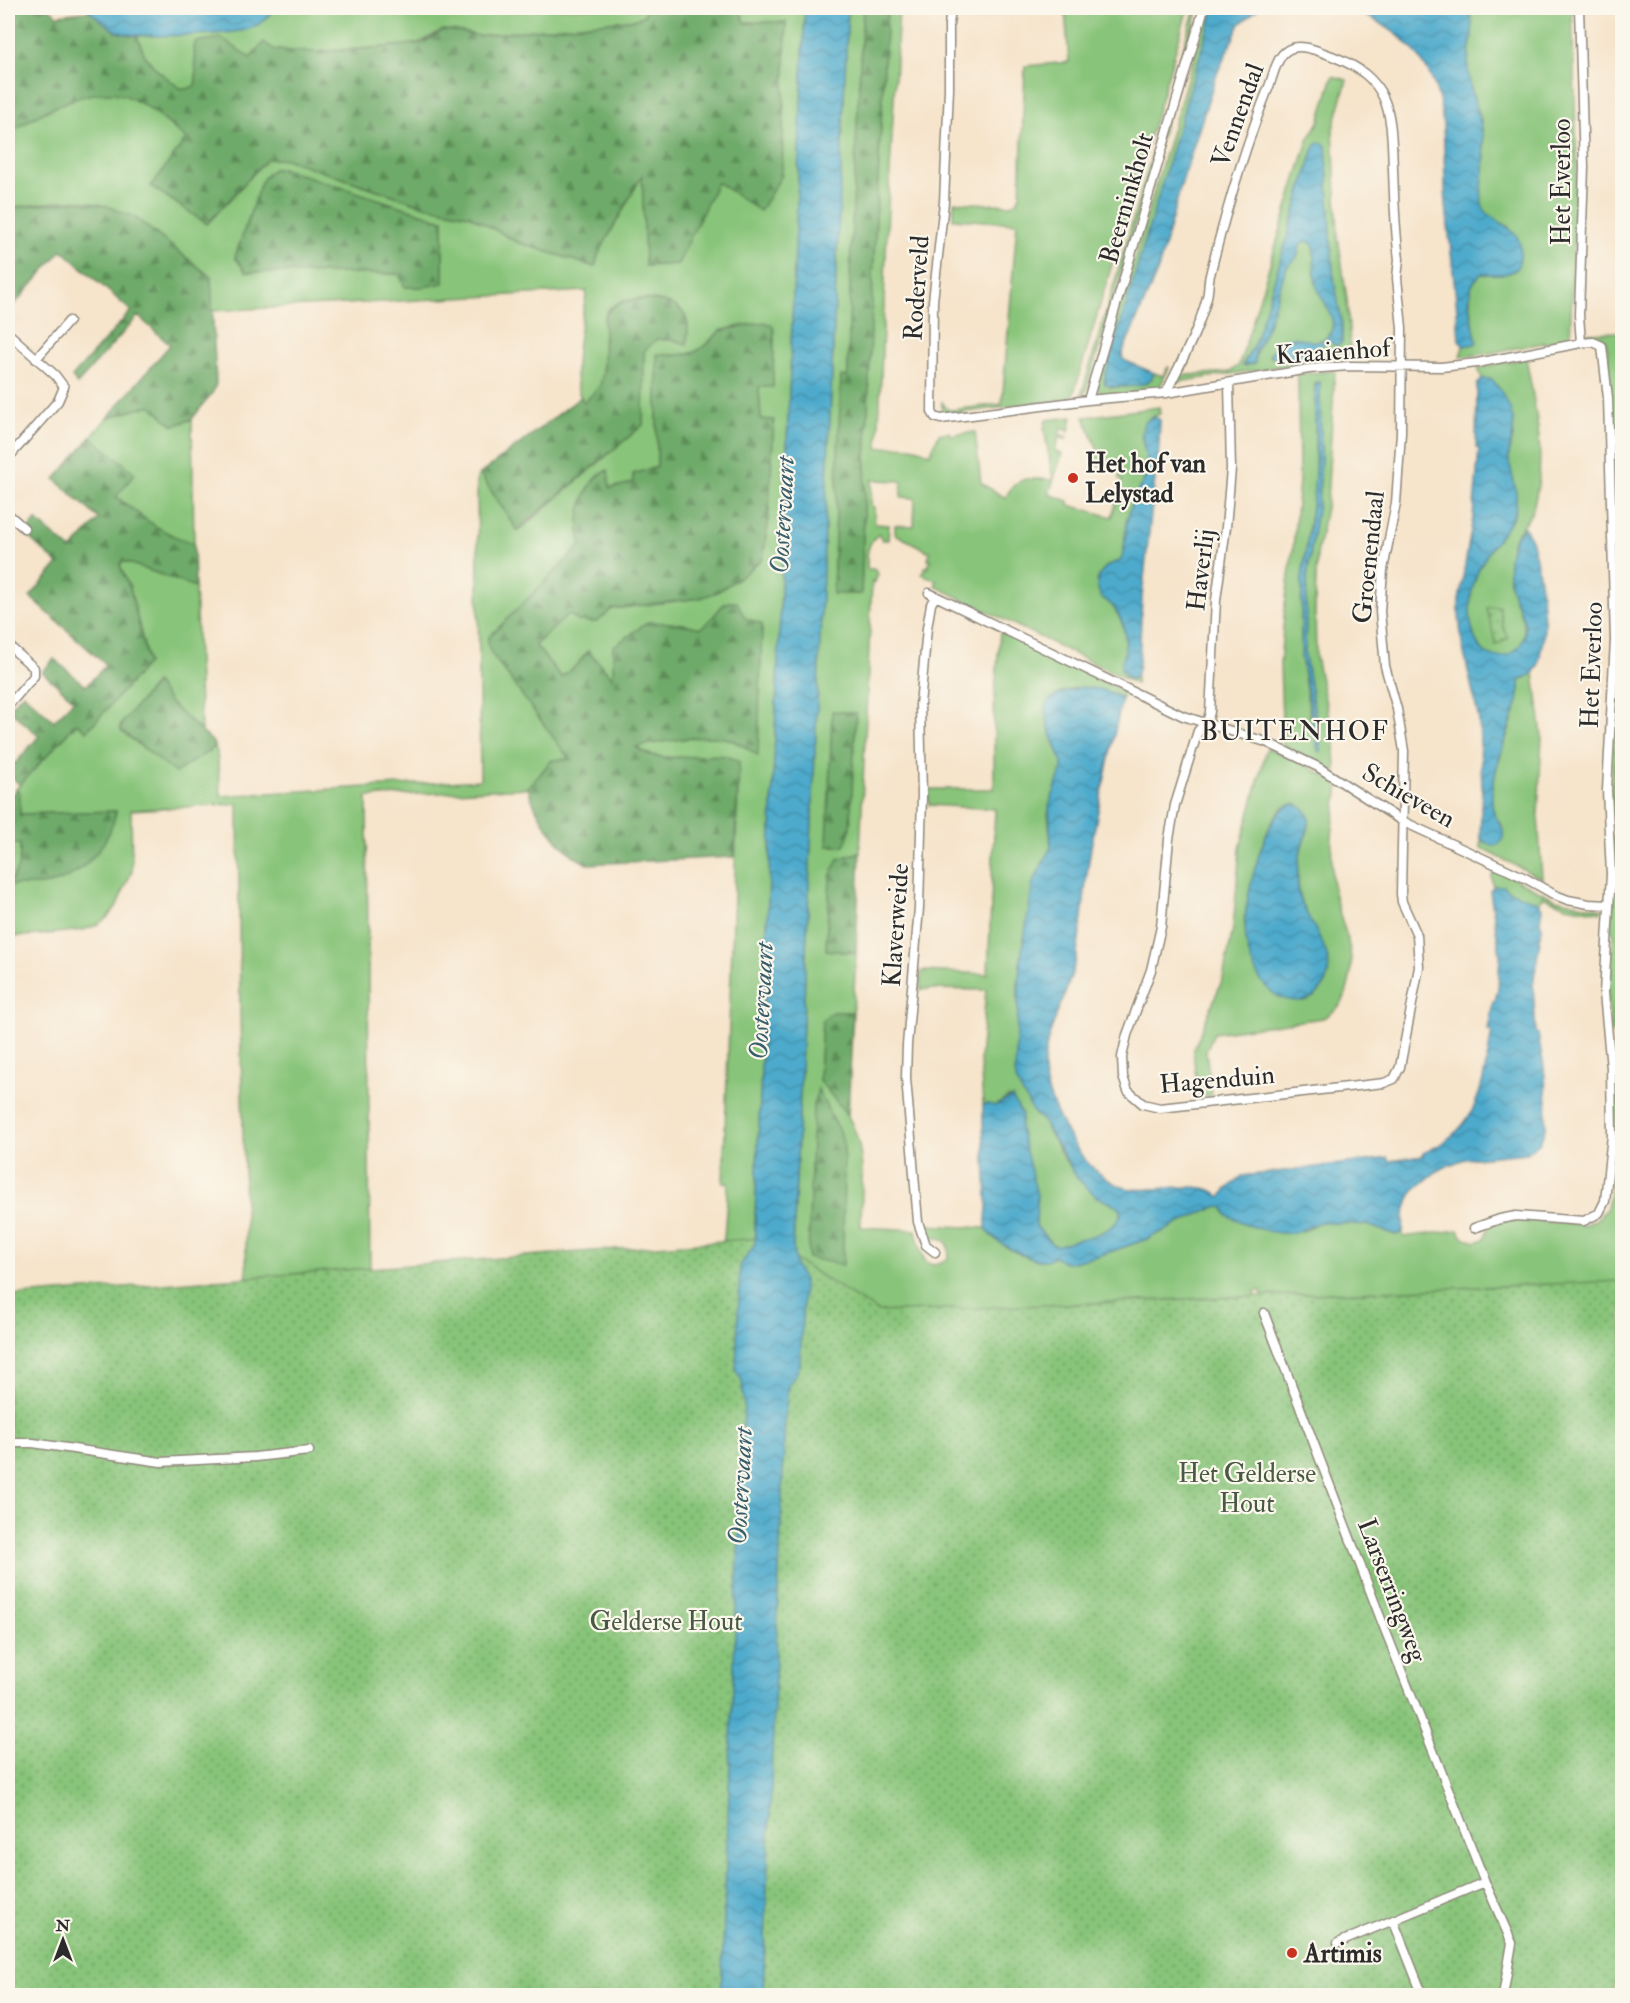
<svg xmlns="http://www.w3.org/2000/svg" width="1630" height="2003" viewBox="0 0 1630 2003" font-family="'IM FELL Double Pica',serif">
<defs>
<pattern id="forest-firs" width="22" height="20" patternUnits="userSpaceOnUse" patternTransform="scale(1.5)"><rect width="22" height="20" fill="#6eaa69"/><path d="M5 1l3.5 6h-7zM16 11l3.5 6h-7z" fill="#5b8b57"/></pattern>
<pattern id="park-dots" width="8" height="8" patternUnits="userSpaceOnUse" patternTransform="scale(1.5)"><rect width="8" height="8" fill="#88c479"/><path d="M2 2h.1M6 6h.1" fill="none" stroke="#6f9f63" stroke-width="1.8" stroke-linecap="round"/></pattern>
<pattern id="water-waves" width="16" height="10" patternUnits="userSpaceOnUse" patternTransform="scale(1.5)"><rect width="16" height="10" fill="#4daacc"/><path d="M0 5q4-4 8 0t8 0" fill="none" stroke="#408ba6"/></pattern>
</defs>
<rect width="100%" height="100%" fill="#fbf7ec"/>
<filter id="ink" filterUnits="userSpaceOnUse"><feTurbulence type="fractalNoise" baseFrequency=".0167" numOctaves="2"/><feDisplacementMap in="SourceGraphic" scale="12" xChannelSelector="R" yChannelSelector="G"/><feConvolveMatrix kernelMatrix="1 2 1 2 8 2 1 2 1" color-interpolation-filters="sRGB"/></filter>
<filter id="wash" filterUnits="userSpaceOnUse"><feTurbulence type="fractalNoise" baseFrequency=".008" numOctaves="4" result="noise"/><feDisplacementMap in="SourceGraphic" scale="24" xChannelSelector="R" yChannelSelector="G"/><feGaussianBlur stdDeviation="1.35" result="paint"/><feColorMatrix in="noise" values="0 0 0 0 0 0 0 0 0 0 0 0 0 0 0 0 0 1.4 0 .05"/><feComposite in="paint" operator="in"/></filter>
<g filter="url(#wash)">
<rect width="100%" height="100%" fill="#f6e4cb"/>
<path fill="#88c479" stroke="#5a7852" stroke-width="1.5" fill-rule="evenodd" d="M276,8H646L645,14L637,19L478,36C468,34 454,28 443,31C432,33 427,42 411,45L314,52L275,50L250,58L222,38L195,43C192,58 199,71 195,86L188,89L180,88L157,70L145,56L137,36L224,33L261,23Z
M740,8H805L755,1219V1244L740,1266L736,1370L742,1381L744,1404L721,1995H672L671,1955L678,1891L682,1813L679,1809H664L537,1816C513,1828 519,1840 487,1830L355,1840L363,1995H349L335,1772L213,1785V1797L51,1816L89,1995H62L16,1769L8,1749V1603L47,1797L171,1784V1765L269,1753V1733L332,1726L317,1463L67,1480C34,1485 20,1490 8,1523V1446L29,1445L149,1464L180,1465L275,1459L321,1449L413,1413L423,1411L686,1405L687,1431H657L656,1450L509,1446L495,1666C490,1695 486,1715 455,1725L349,1737L355,1840L499,1828C499,1821 497,1811 499,1804C504,1786 524,1776 540,1772L712,1771L730,1461L728,1440L714,1385L717,1281L724,1238L728,1183H723L739,763C735,760 731,757 726,756C699,752 658,767 636,746C662,743 699,733 724,738C737,741 747,748 757,755L762,624L745,618L737,602C723,600 721,608 713,617C710,621 705,624 701,628L682,624L648,622L613,647L614,679L588,651L577,665L561,677L535,645L569,614L578,621L597,622L612,609L700,598L717,592L743,575L763,558L768,524L774,421L761,420L758,387L773,386L774,331L772,325C765,320 730,327 721,331C713,335 708,346 695,352C684,357 669,355 657,354V467L633,474L634,483L609,488L608,470C581,480 577,523 581,546L488,638V645L491,653L570,759L552,760L528,788L367,797L370,1287L249,1293L247,1289L240,1013L238,804L131,810L132,871L116,907L107,918L97,925L83,930L40,935L8,937V885C24,885 42,887 59,881C87,870 110,840 116,811L22,814L20,817V793L16,789L77,723L87,731L148,663L130,588L120,566L122,562H126L195,587L201,731L170,703L155,683L120,726L121,731L175,772L215,747L217,752L221,796L480,780L477,477L480,474L517,530L523,527L643,425L644,351L657,339L679,341L687,345C687,338 689,327 687,321C680,296 621,292 607,311C606,312 605,318 604,319L603,374L600,387L584,403C581,398 578,391 577,386C573,359 582,317 587,291L212,311L211,277C168,247 137,207 81,201C61,199 29,206 8,208V134C37,114 95,80 131,98C152,107 169,125 187,139L151,186L207,224L267,159H286L425,206L469,215L517,242L595,267L598,255L643,174L645,266L677,264L717,182L760,210L782,175L786,23L744,22ZM274,169H284L443,220V283L423,287H406L399,274L246,272L235,257L261,182L267,174ZM494,1452L496,1457L483,1676C478,1696 477,1704 458,1713L349,1724L333,1461Z
M848,8H863L851,248L848,371L847,377H841L833,593L861,594L873,276L887,8H899L888,207L878,448C896,446 914,444 930,454L939,434L949,432L950,435L975,432L981,483L1005,498C1018,474 1028,478 1053,480L1044,428L1046,420L1072,417L1069,431L1061,428L1059,434L1067,437L1066,439L1059,437L1055,451L1062,454L1049,494L1069,501V505L1112,517L1122,480L1119,479L1120,472L1093,464L1098,450L1084,417L1159,407L1160,414L1149,418L1141,436L1148,463L1147,473L1132,503L1126,522L1124,554L1120,561C1107,564 1102,569 1097,581C1112,605 1137,634 1121,663L1125,676L1131,679L1136,677V684L935,586L937,581L922,574L925,567L927,568L931,560L928,559L930,552L895,534V525L914,526L915,498L901,497L902,481L872,480L871,506L874,507L875,524L889,525L888,540H882L879,534C866,543 867,555 867,569H874L878,574L875,582L872,581L860,852L838,859L828,908L826,950L856,953L853,1012H832L822,1020L819,1080C828,1091 841,1103 848,1116C868,1151 861,1190 861,1227L916,1230C920,1248 922,1277 948,1259C953,1234 938,1243 925,1233L926,1225L986,1228C997,1244 1024,1260 1043,1260C1049,1260 1051,1257 1056,1256L1062,1262L1068,1263L1098,1256L1147,1239L1205,1211L1219,1206L1224,1208L1226,1214L1292,1233L1306,1230L1318,1222H1322L1367,1225L1396,1235L1403,1232V1237L1458,1230L1463,1237L1476,1242L1484,1239L1490,1224L1511,1220H1527L1584,1225L1597,1219L1607,1208L1611,1189L1615,1132L1614,1054L1617,1051L1615,1035L1611,1032L1607,987L1609,951L1613,949L1614,934L1611,929L1612,837L1615,834V818L1611,814L1619,595L1613,423L1607,347L1603,341L1587,337V333L1622,332V1305L1265,1306L1261,1291H1255L1256,1300L763,1996L796,1267L793,1248Z
M1065,8H1188L1073,396H1070V399L942,415V402L947,409L951,410L1002,404L1017,223L953,219L954,202L1011,205L1017,201L1020,196L1025,66L1069,62Z
M1195,8H1199L1086,392L1081,396Z
M1208,8H1214L1104,381L1111,388C1126,386 1148,388 1154,373L1163,376L1168,367L1169,368L1159,389L1106,396L1100,393L1097,385Z
M1467,8H1572L1577,169L1570,338L1485,354L1460,357L1472,314L1470,301L1471,285L1481,274C1494,274 1506,276 1517,269L1509,227C1501,222 1488,217 1483,208C1476,194 1485,173 1485,157C1484,144 1483,129 1480,116C1475,100 1468,83 1468,66C1468,46 1478,27 1467,8Z
M1333,76L1347,80L1333,129L1338,237L1347,300L1351,358L1334,359L1333,352H1323V360L1178,382L1177,376L1229,372L1239,365L1308,140L1319,122ZM1322,143L1326,146L1333,272L1342,325V342L1336,346L1330,341C1310,349 1293,362 1270,357V354L1278,343C1303,343 1345,349 1329,309C1325,300 1318,293 1316,284C1313,271 1315,259 1314,246L1310,242L1304,241L1300,245L1296,257L1286,268L1268,324L1257,349L1254,364L1244,366L1243,363L1254,345L1266,308L1314,148Z
M1526,358C1535,407 1548,459 1533,508C1529,523 1514,531 1511,547C1509,556 1509,569 1509,579C1512,603 1543,640 1507,656C1500,659 1491,659 1486,654C1473,644 1467,620 1468,604C1469,589 1480,565 1488,553C1495,541 1512,523 1515,511C1519,493 1509,474 1509,457C1509,448 1515,438 1513,430C1509,413 1498,395 1491,379H1482L1478,368Z
M1335,371L1327,502L1317,555L1315,604L1316,657L1335,746L1336,772L1283,746L1280,664L1285,604L1293,549L1299,480L1298,374ZM1319,382L1321,438L1320,483L1307,578L1305,618V655L1315,716L1310,717L1301,656V618L1302,578L1315,483V383Z
M152,405L173,426L192,419L194,543L177,539L155,527L116,496L91,437L107,418Z
M1000,632L1123,691L1122,698C1106,689 1077,683 1061,693C1055,696 1051,703 1046,707L1048,725L1062,762V769L1048,814L1051,847L1033,883L1018,984V1036L1035,1115L1042,1120L1064,1159L1097,1197L1120,1207L1121,1212C1115,1238 1077,1237 1057,1246L1052,1244L1036,1226L1020,1128L1022,1119L1008,1097L995,1106L987,1104L983,1105L980,1060L986,990L920,989L922,971L988,974L995,809L929,805L928,789H994V705Z
M1534,673L1542,736L1538,815L1542,879L1481,848V839L1483,842L1502,825C1499,822 1495,818 1494,813C1481,782 1522,715 1520,681Z
M1267,748L1292,758L1339,783C1338,801 1333,819 1332,838C1331,849 1332,860 1332,870C1331,912 1361,945 1348,987C1344,1003 1337,1011 1323,1018L1214,1033L1206,1051L1212,1095L1198,1097L1193,1051L1223,978L1233,928L1240,848ZM1293,804C1303,806 1310,813 1309,824C1309,831 1304,839 1302,846C1295,872 1296,896 1309,919L1252,963C1250,950 1245,935 1245,921C1246,897 1264,827 1280,810C1284,806 1288,805 1293,804Z
M20,843C20,859 20,873 8,883V844Z
M1496,870L1556,899L1598,908L1602,909L1601,912L1566,906L1542,896L1540,903L1494,886L1493,887L1492,876Z"/>
<path fill="url(#forest-firs)" stroke="#4c6a4a" stroke-width="1.5" d="M8,8H48L58,15L90,11L117,32L137,36L145,56L157,70L180,88L187,89L195,86C199,71 192,58 195,42L222,38L250,58L264,42L275,50L314,52L366,49L423,43L443,30L462,32L478,36L637,19L645,14L646,8H740L744,22H786L782,175L760,211L717,182L678,264L645,266L642,175L598,255L595,267L517,242L469,215L425,206L286,159H267L207,224L151,186L186,139C169,125 152,107 131,98C95,80 37,114 8,134Z
M863,8H887L873,276L861,594H833L841,376L847,377L848,371L851,248Z
M274,169H284L443,220V283L423,287H405L399,274L246,272L235,257L261,182L267,174Z
M79,201L107,206L136,218L211,277L216,384L213,392L192,419L173,426L151,405L107,418L170,345L138,316L77,384L72,377L131,311L62,250L8,312V208Z
M644,299C659,301 681,302 687,320C689,326 687,338 687,345L679,341L657,339L644,351L643,425L517,530L480,474L581,397L584,403L600,386L603,374L604,319C610,302 627,300 644,299Z
M764,322L772,325L774,331L773,387H759L761,419L774,420L768,524L763,558L743,575L717,592L700,598L612,609L597,622L578,621L569,614L535,645L561,677L577,665L588,651L613,678V647L648,622L682,624L701,628C705,624 710,621 713,617C721,608 723,600 737,602L745,618L762,624L758,756C748,748 737,741 725,738C704,734 658,742 636,747C657,767 700,752 726,756C731,757 735,760 739,762L734,857L587,864C559,850 537,818 528,788L552,760L569,759L491,653L488,645V638L581,546C580,539 578,531 579,522C579,504 590,477 608,470L610,488L633,483V474L657,467V354L676,355L693,353L707,345L720,331Z
M91,437L135,473L116,497C141,516 163,535 194,543L195,587L126,562H122L120,566L130,588L148,663L87,731L77,723L20,785L8,774V757L15,764L39,736L8,709L23,693L54,721L74,700L42,672L54,659L86,686L106,665L30,597L58,564L25,534L36,520L71,550L99,519L55,479Z
M156,683L170,703L212,741L215,747L175,773L121,730L123,721Z
M832,711L856,713L850,830L844,846H827Z
M16,789L20,793V816L22,814L116,811C111,840 88,870 59,881C43,887 24,885 8,885C18,869 21,865 20,844H8V798Z
M860,852L856,953L826,950L830,877L838,859Z
M832,1012H853L848,1116L819,1080L822,1020Z
M818,1089C826,1110 839,1123 844,1145L843,1265L808,1258L813,1105Z"/>
<path fill="url(#park-dots)" stroke="#5a7852" stroke-width="1.5" d="M1499,606L1503,627L1508,638L1496,645L1487,608Z
M761,1238L878,1312L1622,1281V1954L1612,1995L8,1996V1296Z"/>
<path fill="url(#water-waves)" stroke="#3c6a7c" stroke-width="1.5" d="M86,8H276C269,15 262,24 252,28C235,35 135,39 119,32C107,27 96,16 86,8Z
M805,8H848L793,1248L796,1267L804,1280L800,1364L797,1373L788,1385L785,1418L763,1995L721,1996L744,1404L742,1381L736,1370L740,1266L755,1244V1219Z
M1214,8H1259L1240,24L1216,76L1182,182L1158,270L1122,354L1123,359L1126,361L1154,373C1152,377 1153,378 1149,381C1142,387 1112,389 1105,384V376Z
M1345,8H1467C1478,27 1468,46 1468,66C1468,91 1481,114 1483,139C1484,149 1485,160 1484,171C1483,181 1480,193 1482,203C1486,227 1534,221 1517,269L1506,274H1481C1460,289 1473,321 1477,342L1475,344L1464,346L1459,341C1457,295 1450,250 1446,204C1444,178 1445,152 1443,126C1439,65 1402,26 1345,8Z
M1318,143H1322L1326,146L1333,272L1342,325V342L1336,346L1329,341C1322,344 1319,348 1312,351C1301,358 1281,361 1269,356C1290,316 1311,355 1329,336C1342,322 1318,296 1316,284C1314,271 1315,259 1314,246L1310,242L1305,241L1300,245L1297,257L1286,268L1268,324L1255,353V363L1243,366L1254,345L1266,308L1314,148Z
M1482,379H1492C1501,390 1510,404 1513,419C1516,433 1508,446 1509,459C1511,475 1521,497 1514,513C1509,526 1497,539 1489,551C1471,577 1464,611 1476,641C1487,669 1525,657 1525,629C1525,617 1517,606 1513,595C1506,573 1506,543 1524,527C1537,541 1543,601 1544,621C1545,636 1540,653 1538,668H1536L1534,673L1520,681C1521,697 1515,710 1510,725C1503,746 1494,771 1492,792C1492,800 1491,809 1495,815C1499,824 1507,830 1502,840C1497,851 1485,844 1480,837L1482,787L1479,720L1462,644L1459,616V601L1473,517L1479,449L1476,448L1477,385Z
M1317,382L1320,383L1321,461L1318,502L1307,578L1305,655L1321,748V751H1318L1301,656L1302,577L1313,501L1316,461L1315,383Z
M1155,417L1160,420L1158,465L1155,478L1142,597L1139,666L1136,677L1131,679C1126,676 1123,674 1121,669C1120,663 1123,660 1124,655C1129,633 1121,608 1101,597C1092,579 1102,565 1120,561C1127,550 1124,534 1127,521C1129,510 1133,500 1138,490C1141,485 1145,480 1147,474C1151,457 1129,422 1155,417Z
M1082,687L1103,690L1122,698C1113,743 1102,787 1094,832C1085,873 1084,916 1076,958C1069,995 1045,1028 1044,1067C1043,1094 1071,1145 1089,1164C1101,1176 1114,1186 1131,1189C1151,1193 1207,1178 1219,1196H1222L1226,1190L1242,1176L1388,1158L1389,1161L1423,1156V1153C1481,1129 1482,1085 1492,1031L1488,1030L1493,1001H1495L1498,989L1500,954L1490,891L1494,886H1503L1507,890L1538,902L1542,908L1540,921L1542,927L1533,986L1536,1032L1538,1034L1544,1067L1547,1101L1546,1126L1540,1143L1527,1153L1465,1159L1449,1165L1436,1172L1414,1190L1409,1199L1404,1215L1403,1232L1396,1235L1367,1225L1322,1222C1313,1223 1305,1230 1296,1232C1273,1237 1247,1225 1227,1215L1224,1208L1219,1206L1205,1211L1147,1239L1098,1256L1068,1263L1062,1262L1056,1256C1051,1257 1049,1260 1044,1260C1029,1261 995,1243 987,1230C984,1224 987,1214 987,1207C987,1173 982,1139 983,1105L987,1104L995,1106L1012,1097L1022,1115L1020,1128L1037,1195L1036,1226L1052,1244L1057,1246C1078,1236 1109,1239 1121,1215L1120,1207L1097,1197L1078,1179L1042,1120L1033,1112L1017,1083L1015,1073L1020,964L1033,883L1051,847L1049,806L1062,769V762L1048,725L1046,707L1049,700L1061,693Z
M1293,804C1301,806 1308,810 1309,818C1311,828 1303,839 1301,849C1298,863 1296,880 1299,894C1305,923 1343,955 1323,987C1318,994 1310,1001 1301,1001C1260,1003 1244,955 1245,921C1246,896 1265,809 1293,804Z"/>
</g>
<g filter="url(#ink)">
<g fill="none" stroke-linecap="round" stroke-linejoin="round">
<g stroke="#90887b" stroke-width="11">
<path id="minor" d="M951,8L949,25V89L944,202L933,301L932,412L935,417L941,419L1088,400L1166,393L1309,369L1349,366L1441,367L1477,363L1581,343L1593,342L1602,346L1608,398L1615,640L1607,790L1611,874L1604,993L1611,1068L1612,1135L1605,1201L1599,1213L1584,1221L1516,1216L1500,1219L1474,1228
M1579,8L1584,167L1579,315L1581,343
M8,333L55,375L64,387L58,401L8,458
M36,359L69,321
M1166,393C1181,362 1199,330 1207,297C1209,290 1208,282 1210,275C1226,210 1245,146 1270,84C1273,75 1277,58 1285,52C1298,41 1318,51 1332,56C1392,79 1391,112 1393,169C1394,199 1395,229 1399,259L1397,278L1402,328L1401,433L1396,503L1383,570L1380,611L1385,666L1397,709L1404,751L1401,894L1402,902L1417,935L1419,967L1400,1067L1394,1079L1384,1083L1160,1108L1143,1104L1128,1091L1123,1077L1122,1057L1127,1035L1151,970L1161,927L1169,839L1175,805L1198,731L1208,719L1210,712L1216,600L1226,527L1231,469L1229,384
M1088,400L1204,8
M8,514L24,528
M929,593L1183,716L1266,742L1318,767L1402,821L1525,878L1555,895L1568,900L1589,904L1609,905
M935,597L931,604L927,628L920,705L922,795L919,908L907,1045L906,1078L918,1222L926,1245L935,1252
M8,645L34,668V676L8,706
M1264,1313L1382,1622L1485,1882L1512,1943L1503,1996
M8,1443H33L161,1462L255,1457L309,1451
M1393,1920L1423,1996
M1338,1943L1485,1882"/>
</g>
<use href="#minor" stroke="#fff" stroke-width="8"/>
</g>
</g>
<g fill="#c8321e" stroke="#fbf7ec" stroke-width="2">
<circle cx="1073" cy="478" r="6"/>
<circle cx="1292" cy="1953" r="6"/>
</g>
<g text-anchor="middle" stroke-width="4.5" stroke-linejoin="round" paint-order="stroke">
<g font-size="26" fill="#2b2b2b" stroke="#fbf7ec">
<text transform="translate(1237 115) rotate(-70)" y="9">Vennendal</text>
<text transform="translate(1561 182) rotate(-90)" y="9">Het Everloo</text>
<text transform="translate(1126 198) rotate(-74)" y="9">Beerninkholt</text>
<text transform="translate(916 288) rotate(-86)" y="9">Roderveld</text>
<text transform="translate(1333 351) rotate(-4)" y="9">Kraaienhof</text>
<text transform="translate(1368 557) rotate(-84)" y="9">Groenendaal</text>
<text transform="translate(1200 570) rotate(-83)" y="9">Haverlij</text>
<text transform="translate(1591 665) rotate(-88)" y="9">Het Everloo</text>
<text transform="translate(1409 795) rotate(30)" y="9">Schieveen</text>
<text transform="translate(895 925) rotate(-86)" y="9">Klaverweide</text>
<text transform="translate(1217 1079) rotate(-5)" y="9">Hagenduin</text>
<text transform="translate(1393 1590) rotate(69)" y="9">Larserringweg</text>
</g>
<g font-size="26" font-weight="bold" fill="#2b2b2b" stroke="#fbf7ec" text-anchor="start">
<text x="1085" y="472">Het hof van<tspan x="1085" dy="30">Lelystad</tspan></text>
<text x="1304" y="1962">Artimis</text>
</g>
<g font-size="26" fill="#475942" stroke="#fbf7ec">
<text x="1247" y="1482">Het Gelderse<tspan x="1247" dy="30">Hout</tspan></text>
<text x="666" y="1630">Gelderse Hout</text>
</g>
<g font-size="27" font-style="italic" fill="#395e6b" stroke="#fbf7ec">
<text transform="translate(782 515) rotate(-87)" y="9">Oostervaart</text>
<text transform="translate(761 1001) rotate(-87)" y="9">Oostervaart</text>
<text transform="translate(740 1486) rotate(-87)" y="9">Oostervaart</text>
</g>
<g font-size="27" letter-spacing="1.5" fill="#2b2b2b" stroke="#fbf7ec">
<text x="1295" y="740">BUITENHOF</text>
</g>
</g>
<rect width="1630" height="2003" fill="none" stroke="#fbf7ec" stroke-width="30"/>
<g transform="translate(63 1940)" stroke="#fbf7ec" stroke-width="4.5" paint-order="stroke">
<path d="M0-4.5L10 22L0 15L-10 22Z" fill="#2b2b2b"/>
<text y="-9" font-size="16" font-weight="bold" text-anchor="middle" fill="#2b2b2b">N</text>
</g>
</svg>
